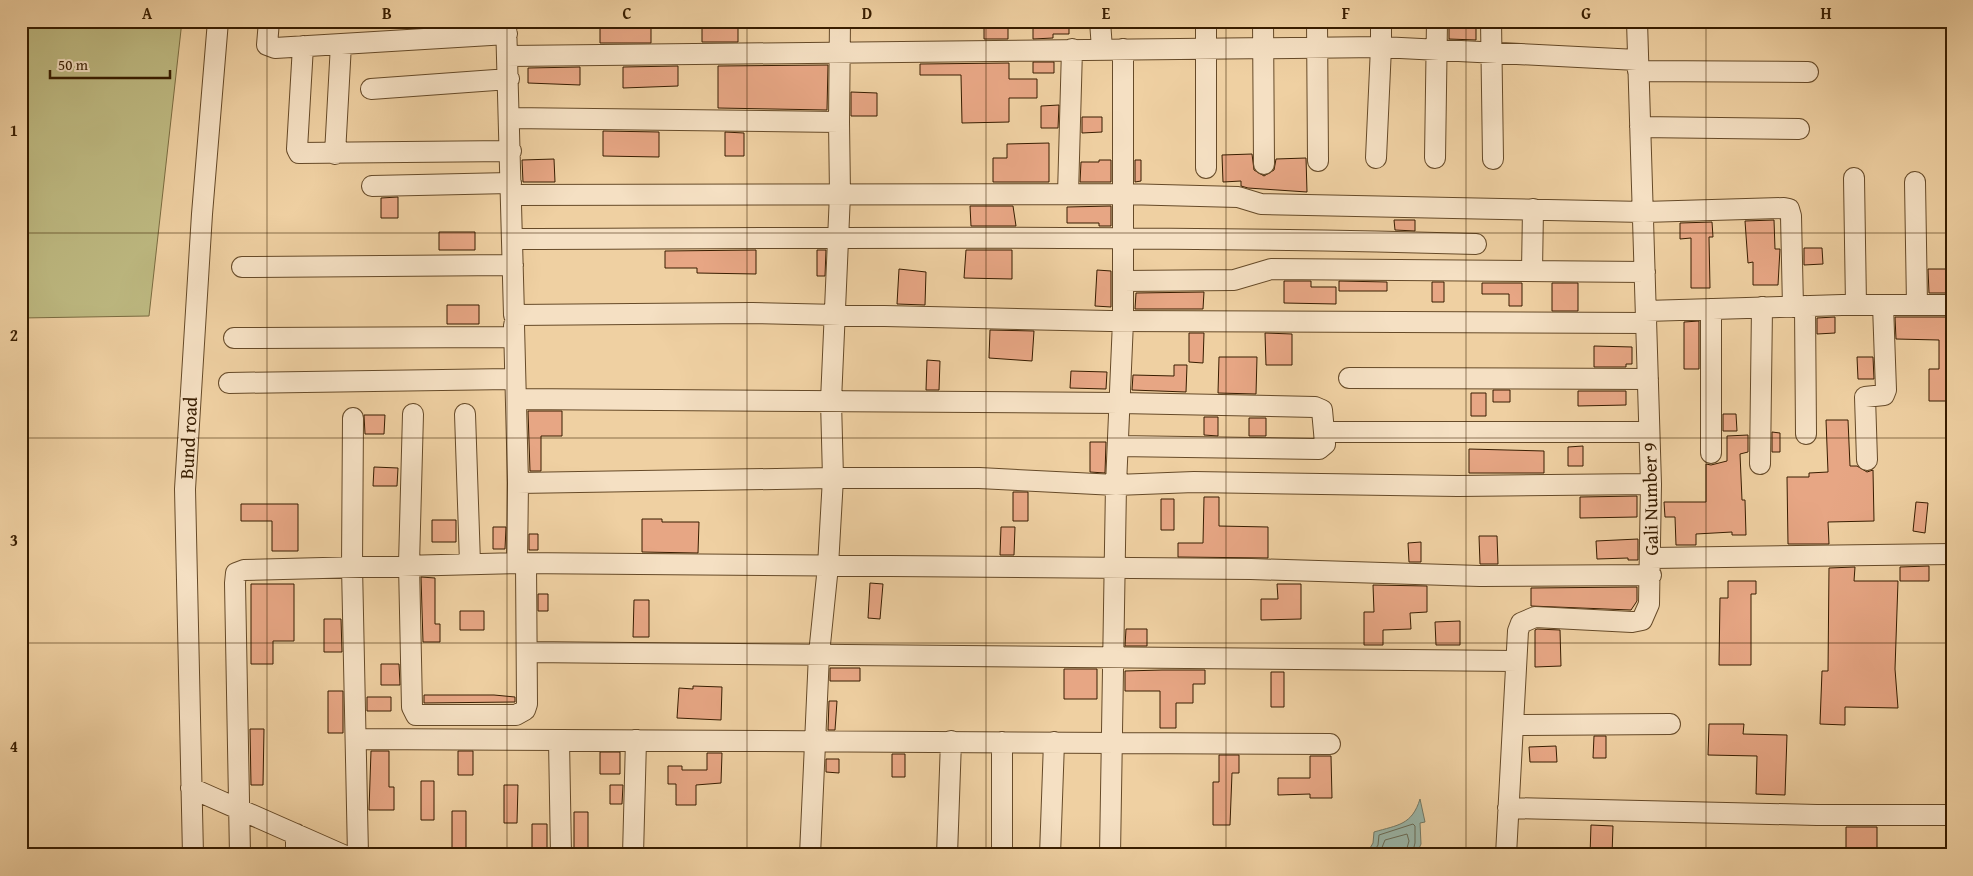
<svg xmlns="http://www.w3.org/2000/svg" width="1973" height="876" viewBox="0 0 1973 876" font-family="'Gentium Book Plus',serif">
<rect width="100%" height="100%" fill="#efd0a2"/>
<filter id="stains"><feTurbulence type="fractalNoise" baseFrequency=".004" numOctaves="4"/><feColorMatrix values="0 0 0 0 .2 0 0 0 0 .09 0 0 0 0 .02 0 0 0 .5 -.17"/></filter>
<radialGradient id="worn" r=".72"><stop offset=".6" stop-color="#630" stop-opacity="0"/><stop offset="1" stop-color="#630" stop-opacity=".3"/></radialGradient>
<path fill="#beba82" stroke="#7b6c41" d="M21,21H182L149,316L21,318Z"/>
<path fill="#9ab6a9" stroke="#737965" d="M1420,799L1425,822L1420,823L1421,844L1416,855H1366L1373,843L1374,832C1398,825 1412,825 1420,799Z"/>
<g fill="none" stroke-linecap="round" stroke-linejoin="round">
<path stroke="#696a54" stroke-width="1" d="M1372,855L1378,845L1379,835L1413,824L1415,826V843L1412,855
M1379,855L1385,840L1407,834L1409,841L1405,855"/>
</g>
<path fill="#e7a684" stroke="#381d00" d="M600,21H651V43H600Z
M702,21H738V42H702Z
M984,21H1008V39H984Z
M1033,21H1069V34H1053V38L1033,39Z
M1449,21H1476V40L1449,39Z
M1033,62H1054V73H1033Z
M1009,63V79H1037V98H1009V122L962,123L961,75H920V64Z
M828,65L827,110L718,108V66Z
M678,66V86L623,88V67Z
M580,67V85L528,83V68Z
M851,92L877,93V116H851Z
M1059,105L1058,128H1041V106Z
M1082,117H1102V132L1082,133Z
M603,131L659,132V157L603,156Z
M725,132L744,133V156H725Z
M1049,143V182H993V158H1007V144Z
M1252,154L1254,170L1264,176L1274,170L1276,159L1306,158L1307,192L1248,188L1241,186V181L1223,182L1222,155Z
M554,159L555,182H523L522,160Z
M1099,160H1111V182H1080L1081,162H1099Z
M1135,160H1141V181L1135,182Z
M398,197V218H381V198Z
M970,206H1013L1016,226H971Z
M1111,206V226H1099V223H1067V207Z
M1394,220H1415V231L1395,230Z
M1774,220L1775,249H1780L1778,285H1753V262L1748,263L1745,221Z
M1712,222L1713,237H1709L1710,288H1691V238L1680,239V223Z
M439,232H475V250H439Z
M1804,248H1822L1823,264L1804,265Z
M756,250V274L697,273V268H665V251Z
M817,250H826L825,276H817Z
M966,250H1012V279L964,278Z
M899,269L926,272L925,305L897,304Z
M1928,269H1952V293H1929Z
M1097,270L1111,271V307L1095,306Z
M1284,281H1311V287H1336V304L1284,303Z
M1339,281L1387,282V291H1339Z
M1432,282H1444V302H1432Z
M1482,283H1522V306H1509V294H1482Z
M1552,283H1578V311H1552Z
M1204,292L1203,309H1135L1136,293Z
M447,305H479V324H447Z
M1835,317V333L1817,334V318Z
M1895,317H1952V401H1929V369H1939V340L1896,339Z
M1699,321V369H1684V322Z
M990,330L1034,331L1032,361L989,358Z
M1189,333H1204L1203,363L1189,362Z
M1265,333L1292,334V365H1266Z
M1594,346L1632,347V364H1626V367H1594Z
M1219,357H1257L1256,394L1218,393Z
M1857,357H1873L1874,379H1858Z
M927,360L940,361L939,390H926Z
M1174,365H1187L1186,392L1132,390L1133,375L1174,376Z
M1071,371L1107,372L1106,389L1070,388Z
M1493,390H1510V402H1493Z
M1578,391H1626V405L1578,406Z
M1471,393H1486V416H1471Z
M528,411H562V436H541V471H530Z
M1723,414H1736L1737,431H1723Z
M364,415H385L384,434H365Z
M1204,417H1218V436L1204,435Z
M1249,418H1266V436H1249Z
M1826,420H1848L1850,466H1857L1867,472L1873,470L1874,521L1828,522L1829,544H1788L1787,477H1809V473L1828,472Z
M1772,432L1780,433V452H1772Z
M1748,435V452L1740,454L1742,500H1745L1746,535H1732V532L1696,534V545H1676L1675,517H1665L1664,502H1706V464L1711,465L1727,461V436Z
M1090,442H1106L1105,473L1090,472Z
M1583,446V466H1568V447Z
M1469,449L1544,451V473H1469Z
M374,467L398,468L397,486H373Z
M1013,492H1028V521H1013Z
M1637,496V517L1580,518V497Z
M1204,497H1219V526L1268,527V558L1178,557V543H1203Z
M1161,499H1174V530H1161Z
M1916,502L1928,503L1925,533L1913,531Z
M241,504H298V551H272V521H241Z
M642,519H662V522H699L698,553L642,552Z
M432,520H456V542H432Z
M493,527H506L505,549H493Z
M1001,527H1015L1014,555H1000Z
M529,534H538V550H529Z
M1479,536H1497L1498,564H1480Z
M1638,539V560H1628V558L1597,559L1596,541Z
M1421,542V562H1409L1408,543Z
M1929,566V581H1900V567Z
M1855,567L1854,581H1898L1895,669L1898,708L1845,707V725L1820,724L1822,671H1828L1829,568Z
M421,577L435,578V624H440V642H423Z
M1728,581H1756V594H1751V665H1719L1720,598H1728Z
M870,583L883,584L880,619L868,618Z
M251,584H294V641H273V664H251Z
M1277,584H1301V619L1261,620V599H1278Z
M1373,585L1427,586V612L1410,613L1411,629L1383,630V645H1364V612H1374Z
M1637,587V601L1631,610L1531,606V588Z
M538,594H548V611H538Z
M634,600H649V637H633Z
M460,611H484V630H460Z
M324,619H341L342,652H324Z
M1460,621V645H1436L1435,622Z
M1126,629H1147V646H1125Z
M1537,629L1560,630L1561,666L1535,667V630Z
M381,664H399L400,685H381Z
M830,668H860V681H830Z
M1064,669H1097V699H1064Z
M1162,670H1205V684H1193V703H1176V728H1160V691H1125V671Z
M1271,672H1284V707H1271Z
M693,686L722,687L721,720L677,718L679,688L693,689Z
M328,691H343V733H328Z
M424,695H494L515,697V702L424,703Z
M367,697H391V711H367Z
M829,701H837L835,730H828Z
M1709,724H1744L1743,734L1787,735L1785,795L1756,794L1757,756L1708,755Z
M250,729H264L263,785H251Z
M1594,736H1606V758H1593Z
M1556,746L1557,762H1530L1529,747Z
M371,751H389V787H394V810H369Z
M458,751H473V775H458Z
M600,752H620V774H600Z
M707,753H722L721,783L696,785V805H676V784H668V766H682V770H707Z
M892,754H905V777H892Z
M1219,755H1239V773H1232L1230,825H1213V782H1219Z
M1310,756H1331L1332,798H1310V794L1278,795V778H1310Z
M826,759H839V773L826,772Z
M421,781H434V820H421Z
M504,785H518L517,823H504Z
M610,785H623L622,804H610Z
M452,811H466V851H452Z
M574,812H588V855H574Z
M532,824H547V855H532Z
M1591,825L1613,826L1612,855H1590Z
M1846,827H1877V852H1846Z"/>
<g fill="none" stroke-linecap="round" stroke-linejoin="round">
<g stroke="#664a28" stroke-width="22">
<path id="minor" d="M269,21L267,45L275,48L507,34
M506,21L514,315L752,313L1110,321L1646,323
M1100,21L1102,49
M1263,21L1264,164
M1317,21L1318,161
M1381,21V47L1637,60
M1491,21L1493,159
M303,46L297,149L299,153L511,151
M508,56L1381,47L1376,158
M1638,71L1808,72
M371,89L509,79
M510,118L839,122L840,21
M1640,127L1799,129
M335,154L341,44
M1435,158L1437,21
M1206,168V21
M1854,178L1856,305
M1915,182L1917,305
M372,186L511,183
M1068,194L1072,49
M511,195L1123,194L1238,197L1261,204L1644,212L1784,208L1789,209L1791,216L1793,307
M512,239C833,238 1155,235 1476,244
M242,267L513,265
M1532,271L1533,209
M1123,281L1234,280L1271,269L1645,272
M1805,306L1806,434
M1646,311L1842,305H1952
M514,325L518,483L517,563
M234,338L514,337
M1349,378L1648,379
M229,383L515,379
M516,399L1120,403L1315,407L1322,410L1324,432H1649
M413,414L409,564L412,707L416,715H516L525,710L527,704L526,563
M465,414L470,563
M353,418L352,566L358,855
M1118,446L1319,449L1325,444L1324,432
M1711,453V309
M1867,460L1865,397L1884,395L1886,390L1883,305
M1760,464L1762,307
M518,483L833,478H979L1116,485L1194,482L1458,486L1651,484
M1651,558L1952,554
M527,652L1516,661
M1513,725L1670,724
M356,739L1330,744
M559,740L561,855
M1002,742V855
M191,788L343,855
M1508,808L1817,815H1952
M296,834V855
M193,855L185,489L202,214L218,21
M240,855L235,583L236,573L244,570L517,563L1251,569L1480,576L1651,575
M633,855L636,740
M810,855L819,654L828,566L833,478L831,401L840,194L839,122
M947,855L951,741
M1050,855L1054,742
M1110,855L1116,485L1123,321V49
M1506,855L1518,631L1521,623L1535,617L1632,622L1642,620L1649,604L1651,484L1637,21"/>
</g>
<use href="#minor" stroke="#f5e0c3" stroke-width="20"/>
</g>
<path fill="none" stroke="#381d00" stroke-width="1" stroke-opacity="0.55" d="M267,21V855M507,21V855M747,21V855M986,21V855M1226,21V855M1466,21V855M1706,21V855M21,233H1952M21,438H1952M21,643H1952"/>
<g text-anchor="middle" stroke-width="4" stroke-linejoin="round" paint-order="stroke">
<g font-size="19" fill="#381d00" stroke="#f5e0c3">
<text transform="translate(188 438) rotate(-87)" y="7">Bund road</text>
<text transform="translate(1650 499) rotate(-91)" y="7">Gali Number 9</text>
</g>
</g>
<rect width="1973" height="876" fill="none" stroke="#efd0a2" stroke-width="55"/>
<path d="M50 70v8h120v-8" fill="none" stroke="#381d00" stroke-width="2.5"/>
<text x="58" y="70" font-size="15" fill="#381d00" stroke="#f5e0c3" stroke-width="4" paint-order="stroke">50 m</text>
<rect x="28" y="28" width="1918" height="820" fill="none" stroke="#381d00" stroke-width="2"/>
<g font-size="16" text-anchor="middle" font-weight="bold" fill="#381d00">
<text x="147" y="19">A</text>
<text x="387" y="19">B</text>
<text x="627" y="19">C</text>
<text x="867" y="19">D</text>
<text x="1106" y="19">E</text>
<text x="1346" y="19">F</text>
<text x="1586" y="19">G</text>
<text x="1826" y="19">H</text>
<text x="14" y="136">1</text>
<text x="14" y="341">2</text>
<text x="14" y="546">3</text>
<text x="14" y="752">4</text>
</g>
<rect width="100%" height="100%" filter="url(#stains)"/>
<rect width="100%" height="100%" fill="url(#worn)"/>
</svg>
